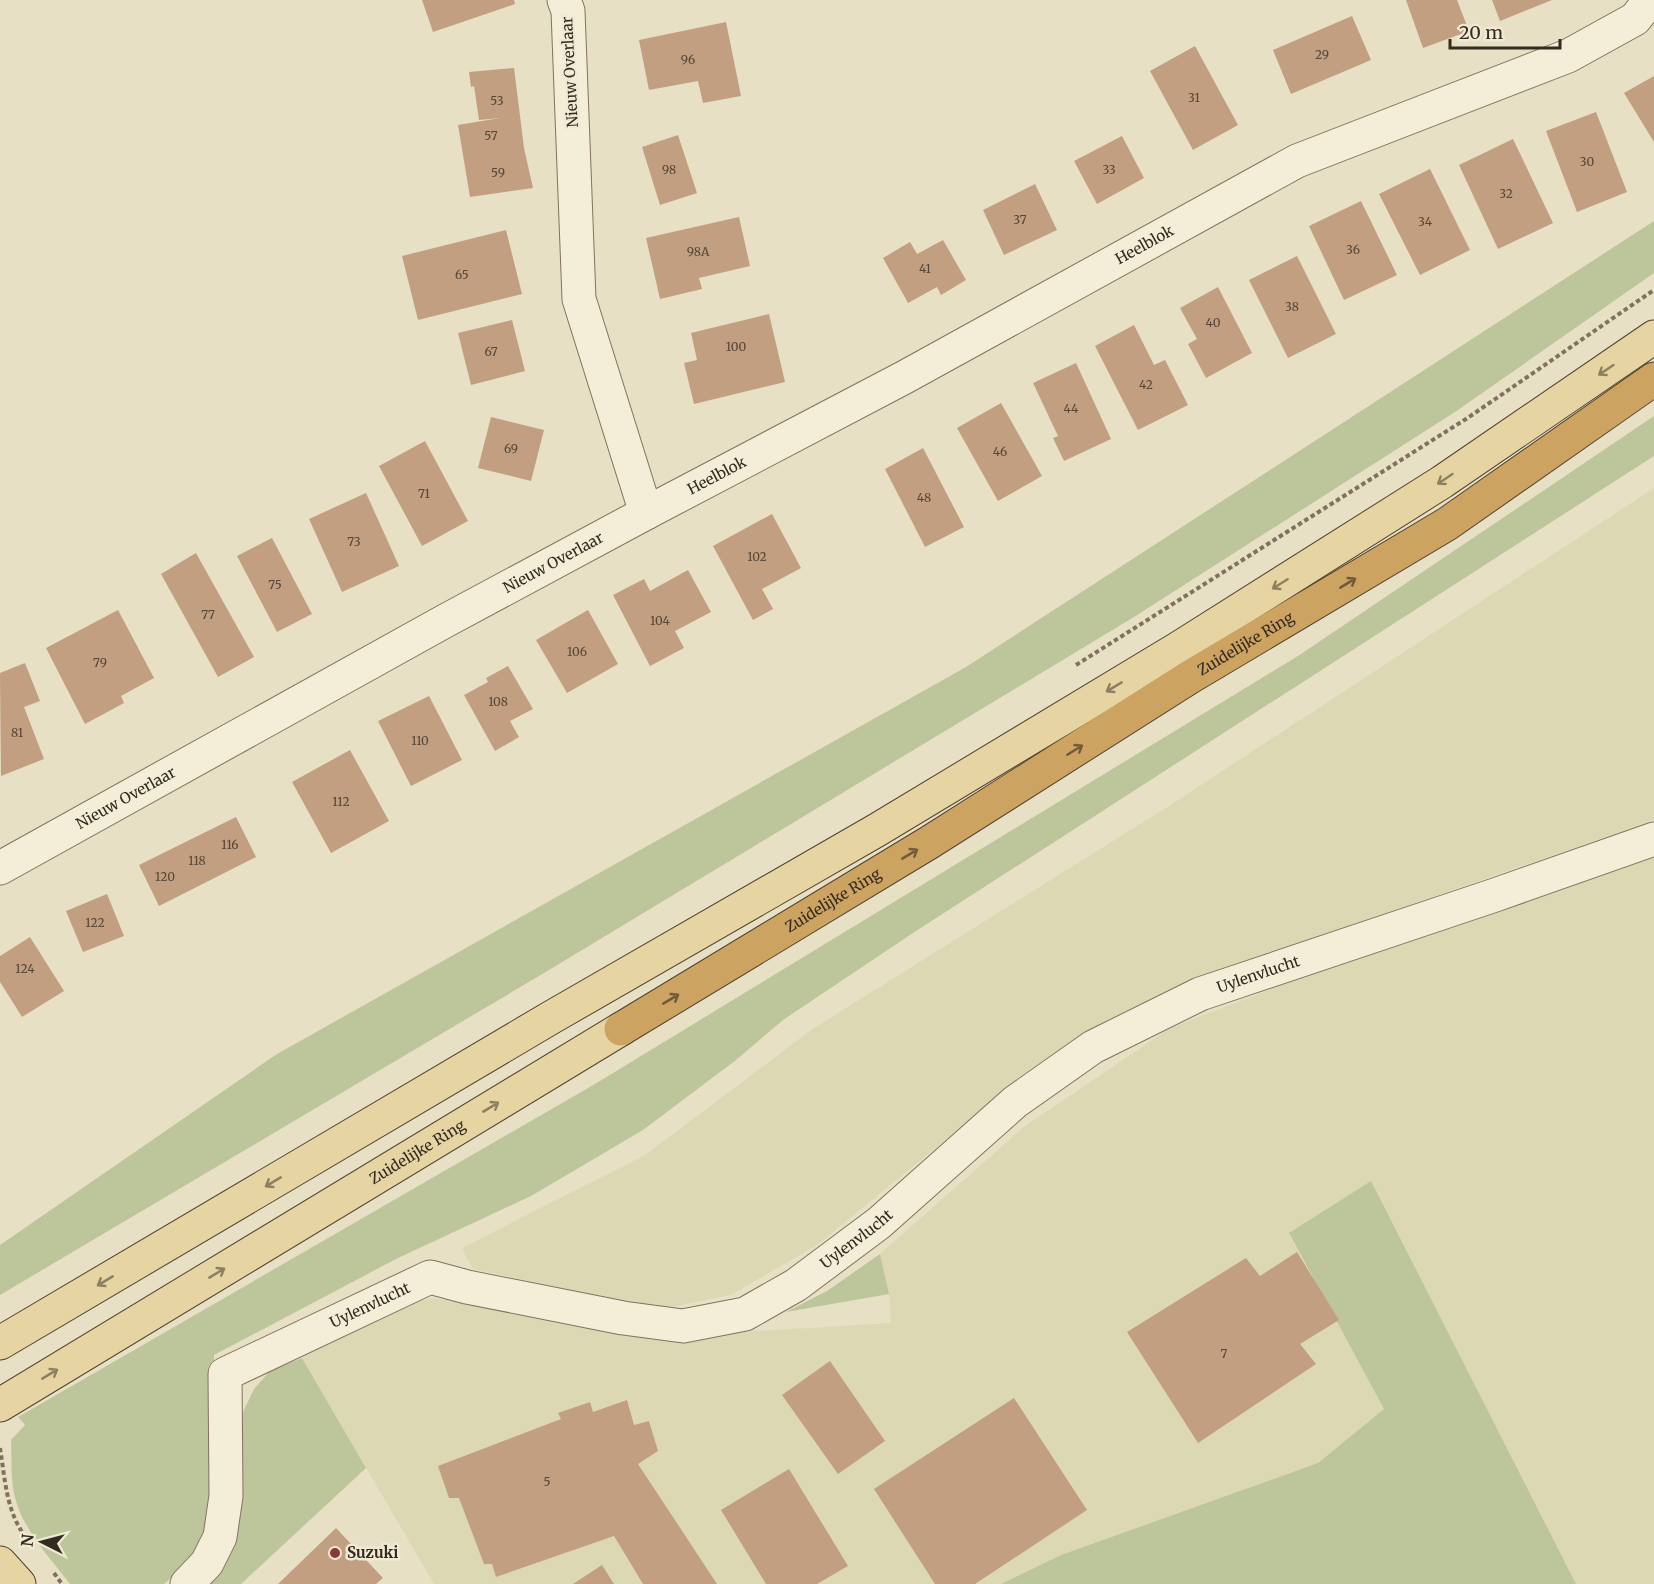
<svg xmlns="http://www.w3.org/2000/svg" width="1654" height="1584" viewBox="0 0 1654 1584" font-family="Merriweather,serif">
<rect width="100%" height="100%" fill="#e8e0c5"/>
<path fill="#ddd8b4" d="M1654,488V820L1217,972L1015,1083L817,1245L731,1295L662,1309L473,1269L462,1248L645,1155L811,1030L1169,806Z
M1654,849V1584H1576L1371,1182L1289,1234L1384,1409L1318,1463L1061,1555L1001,1584H434L302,1358L400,1305L430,1299L464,1300L689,1335L891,1323L889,1294L880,1254L1025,1126L1170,1028L1432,927Z"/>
<path fill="#bdc59b" d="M1654,221V273L1455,412L1134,617L539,976L0,1295V1245L277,1054L966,667Z
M1654,416V456L916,931L783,1020L736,1060L643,1130L531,1196L396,1259L214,1355L212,1488L205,1535L187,1564L164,1584H70C51,1559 25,1532 16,1501C10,1482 12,1459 11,1440L25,1425L18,1417L595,1084L1298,656Z
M1371,1181L1576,1584H1001L1061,1555L1318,1463L1384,1409L1289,1233Z
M880,1254L889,1294L786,1312L827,1291Z
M302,1358L366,1468L241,1584H201L234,1536L243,1412L254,1389L270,1371Z"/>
<path fill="#c19f80" d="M422,0H514L515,4L433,32Z
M1406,0H1457L1469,31L1423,48Z
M1492,0H1552L1500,21Z
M1352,16L1371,60L1291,94L1273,50Z
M726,22L741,96L703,103L698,81L649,90L639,40Z
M1195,46L1238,125L1193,150L1150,71Z
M514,68L524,148L533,188L470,197L458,125L500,118L479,120L474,86L471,87L469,72Z
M1654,76V142L1624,93Z
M1596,112L1627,192L1577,212L1546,131Z
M678,135L697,193L660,205L642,147Z
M1122,136L1144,178L1097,204L1074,161Z
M1513,139L1553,223L1498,249L1459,165Z
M1430,169L1470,250L1420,275L1379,194Z
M1035,184L1057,230L1004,255L983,210Z
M1361,201L1397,275L1344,300L1309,226Z
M739,217L750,266L699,278L702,289L660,299L646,238Z
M506,230L522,294L418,320L402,256Z
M943,240L966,280L941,295L937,287L908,303L883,258L910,242L917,254Z
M1297,256L1336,334L1288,358L1249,280Z
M1218,287L1252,353L1206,378L1188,344L1197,339L1180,308Z
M769,314L785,382L694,404L684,363L697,360L691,333Z
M512,320L525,371L471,385L458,333Z
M1134,325L1154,365L1165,360L1188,405L1138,430L1095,346Z
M1076,363L1111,439L1064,461L1053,438L1058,436L1033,383Z
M1001,403L1042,476L998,501L957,428Z
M491,417L544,430L531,481L478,468Z
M425,441L468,521L422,546L379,466Z
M923,448L964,527L925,547L885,469Z
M366,493L399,566L342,592L309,519Z
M772,514L801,568L762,589L773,609L753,620L713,546Z
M272,538L312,614L277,632L237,556Z
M196,553L254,657L218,677L161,574Z
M688,570L711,612L675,631L684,648L650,666L613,595L644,579L650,591Z
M118,610L154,678L121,696L124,703L85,724L46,648Z
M588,610L618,664L567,693L536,640Z
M25,663L40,701L24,707L44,759L1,776L0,673Z
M508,666L533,709L510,721L519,737L495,751L464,695L488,682L486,678Z
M429,696L462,760L411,786L378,721Z
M350,750L389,821L331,853L292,782Z
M236,817L256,857L159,906L139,865Z
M107,894L124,936L83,952L66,911Z
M30,937L64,991L22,1017L0,982V956Z
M1297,1252L1339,1320L1300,1344L1316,1364L1198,1443L1127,1332L1246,1258L1260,1276Z
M830,1361L885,1441L838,1474L782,1395Z
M1014,1398L1087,1510L975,1584H935L874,1489Z
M627,1400L634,1425L649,1421L658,1451L638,1464L717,1584H643L614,1536L496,1577L492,1564H484L459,1498H449L438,1466L561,1419L558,1413L590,1402L593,1412Z
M789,1469L848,1566L817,1584H766L721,1510Z
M336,1528L383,1578L376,1584H278Z
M602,1565L614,1584H573Z"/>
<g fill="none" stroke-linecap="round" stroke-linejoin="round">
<g stroke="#81725e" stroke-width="35">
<g id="minor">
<path id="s1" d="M646,513L905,377L1297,161L1568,56L1635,19L1650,0"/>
<path id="s2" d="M0,868L445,621L646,513L579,299L568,11L564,0"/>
<path id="s3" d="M187,1584L207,1563L220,1537L226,1496L225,1374L430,1277L467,1287L623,1318L683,1326L745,1314L796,1285L879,1223L1015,1102L1093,1047L1200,994L1495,895L1654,839"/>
</g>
</g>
<g stroke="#4f4131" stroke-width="35">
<g id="major">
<path d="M0,1343L552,1017L877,830L1179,648L1442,482L1654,337"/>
<path id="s4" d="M0,1405L621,1029"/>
<path d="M0,1563L19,1584"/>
</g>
</g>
<g stroke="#4f4131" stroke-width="35">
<g id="highway">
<path id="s5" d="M621,1029L930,842L1190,677L1447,524L1654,379"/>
</g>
</g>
<path stroke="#81725e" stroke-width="4" stroke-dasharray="4.5 3" stroke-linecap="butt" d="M1076,665L1466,419L1654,290
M0,1448C5,1478 6,1511 25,1536
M54,1573L62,1584"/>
<use href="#minor" stroke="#f4edd7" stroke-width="33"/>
<use href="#major" stroke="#e6d5a2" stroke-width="33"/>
<use href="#highway" stroke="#cca361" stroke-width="33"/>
</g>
<defs><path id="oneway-shaft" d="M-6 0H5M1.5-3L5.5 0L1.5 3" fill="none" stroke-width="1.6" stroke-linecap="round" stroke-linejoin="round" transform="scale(1.5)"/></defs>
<g stroke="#8c8061">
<use href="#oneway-shaft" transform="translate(1606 370) rotate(146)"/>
<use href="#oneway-shaft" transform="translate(1445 479) rotate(146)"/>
<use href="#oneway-shaft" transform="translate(1280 584) rotate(148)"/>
<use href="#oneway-shaft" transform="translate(1114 687) rotate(149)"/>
<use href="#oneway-shaft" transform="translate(491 1107) rotate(-31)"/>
<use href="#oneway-shaft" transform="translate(273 1182) rotate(149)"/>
<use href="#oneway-shaft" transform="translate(217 1273) rotate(-31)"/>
<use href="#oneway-shaft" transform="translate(105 1281) rotate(149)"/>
<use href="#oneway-shaft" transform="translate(50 1374) rotate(-31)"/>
</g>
<g stroke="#705a3a">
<use href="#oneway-shaft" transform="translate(1348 583) rotate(-31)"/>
<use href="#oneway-shaft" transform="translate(1075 750) rotate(-32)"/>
<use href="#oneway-shaft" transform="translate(910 854) rotate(-31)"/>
<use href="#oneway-shaft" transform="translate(671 999) rotate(-31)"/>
</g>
<circle fill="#883a35" stroke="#f0ead4" stroke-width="2" cx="335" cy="1553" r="6"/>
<g text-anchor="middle" stroke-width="5" stroke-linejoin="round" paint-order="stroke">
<g font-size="12" fill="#564738">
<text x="1322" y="59">29</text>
<text x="688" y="64">96</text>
<text x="1194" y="102">31</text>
<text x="497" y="105">53</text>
<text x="491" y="140">57</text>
<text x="1587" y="166">30</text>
<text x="669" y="174">98</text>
<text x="1109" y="174">33</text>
<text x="498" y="177">59</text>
<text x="1506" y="198">32</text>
<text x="1020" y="224">37</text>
<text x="1425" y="226">34</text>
<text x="1353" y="254">36</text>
<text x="698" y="256">98A</text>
<text x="925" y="273">41</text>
<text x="462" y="279">65</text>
<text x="1292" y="311">38</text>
<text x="1213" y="327">40</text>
<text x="736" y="351">100</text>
<text x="491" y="356">67</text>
<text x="1146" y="389">42</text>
<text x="1071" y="413">44</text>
<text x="511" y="453">69</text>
<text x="1000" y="456">46</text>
<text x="424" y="498">71</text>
<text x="924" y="502">48</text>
<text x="354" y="546">73</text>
<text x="757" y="561">102</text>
<text x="275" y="589">75</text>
<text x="208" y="619">77</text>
<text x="660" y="625">104</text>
<text x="577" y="656">106</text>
<text x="100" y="667">79</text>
<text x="498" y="706">108</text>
<text x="17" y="737">81</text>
<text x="420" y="745">110</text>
<text x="341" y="806">112</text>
<text x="230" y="849">116</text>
<text x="197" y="865">118</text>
<text x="165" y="881">120</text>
<text x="95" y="927">122</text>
<text x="25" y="973">124</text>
<text x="1224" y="1358">7</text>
<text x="547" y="1486">5</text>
</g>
<g font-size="15" fill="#332a20" stroke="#f0ead4">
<text transform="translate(570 72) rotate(-93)" y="5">Nieuw Overlaar</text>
<text dy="5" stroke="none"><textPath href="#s1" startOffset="566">Heelblok</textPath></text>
<text dy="5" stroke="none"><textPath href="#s1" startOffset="80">Heelblok</textPath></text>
<text dy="5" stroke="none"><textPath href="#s2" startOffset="632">Nieuw Overlaar</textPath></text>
<text dy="5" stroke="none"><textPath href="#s5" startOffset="734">Zuidelijke Ring</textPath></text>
<text dy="5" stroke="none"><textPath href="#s2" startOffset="144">Nieuw Overlaar</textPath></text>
<text dy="5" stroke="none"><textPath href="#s5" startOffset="248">Zuidelijke Ring</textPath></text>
<text dy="5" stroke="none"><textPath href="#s3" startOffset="1390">Uylenvlucht</textPath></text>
<text dy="5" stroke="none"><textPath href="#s4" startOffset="488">Zuidelijke Ring</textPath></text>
<text dy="5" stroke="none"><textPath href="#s3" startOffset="904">Uylenvlucht</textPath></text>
<text dy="5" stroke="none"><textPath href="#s3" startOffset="382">Uylenvlucht</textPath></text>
</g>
<g font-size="15" font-weight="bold" fill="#332a20" stroke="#f0ead4" text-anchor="start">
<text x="347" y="1558">Suzuki</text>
</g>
</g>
<g transform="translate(42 1542) rotate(276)" stroke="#f0ead4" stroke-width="4.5" paint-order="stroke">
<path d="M0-4.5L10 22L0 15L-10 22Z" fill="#332a20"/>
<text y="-9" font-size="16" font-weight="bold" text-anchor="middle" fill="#332a20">N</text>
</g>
<path d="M1450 39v9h110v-9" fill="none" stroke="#332a20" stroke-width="3"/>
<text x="1459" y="39" font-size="18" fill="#332a20" stroke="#f0ead4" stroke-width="4.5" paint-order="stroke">20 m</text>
</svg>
